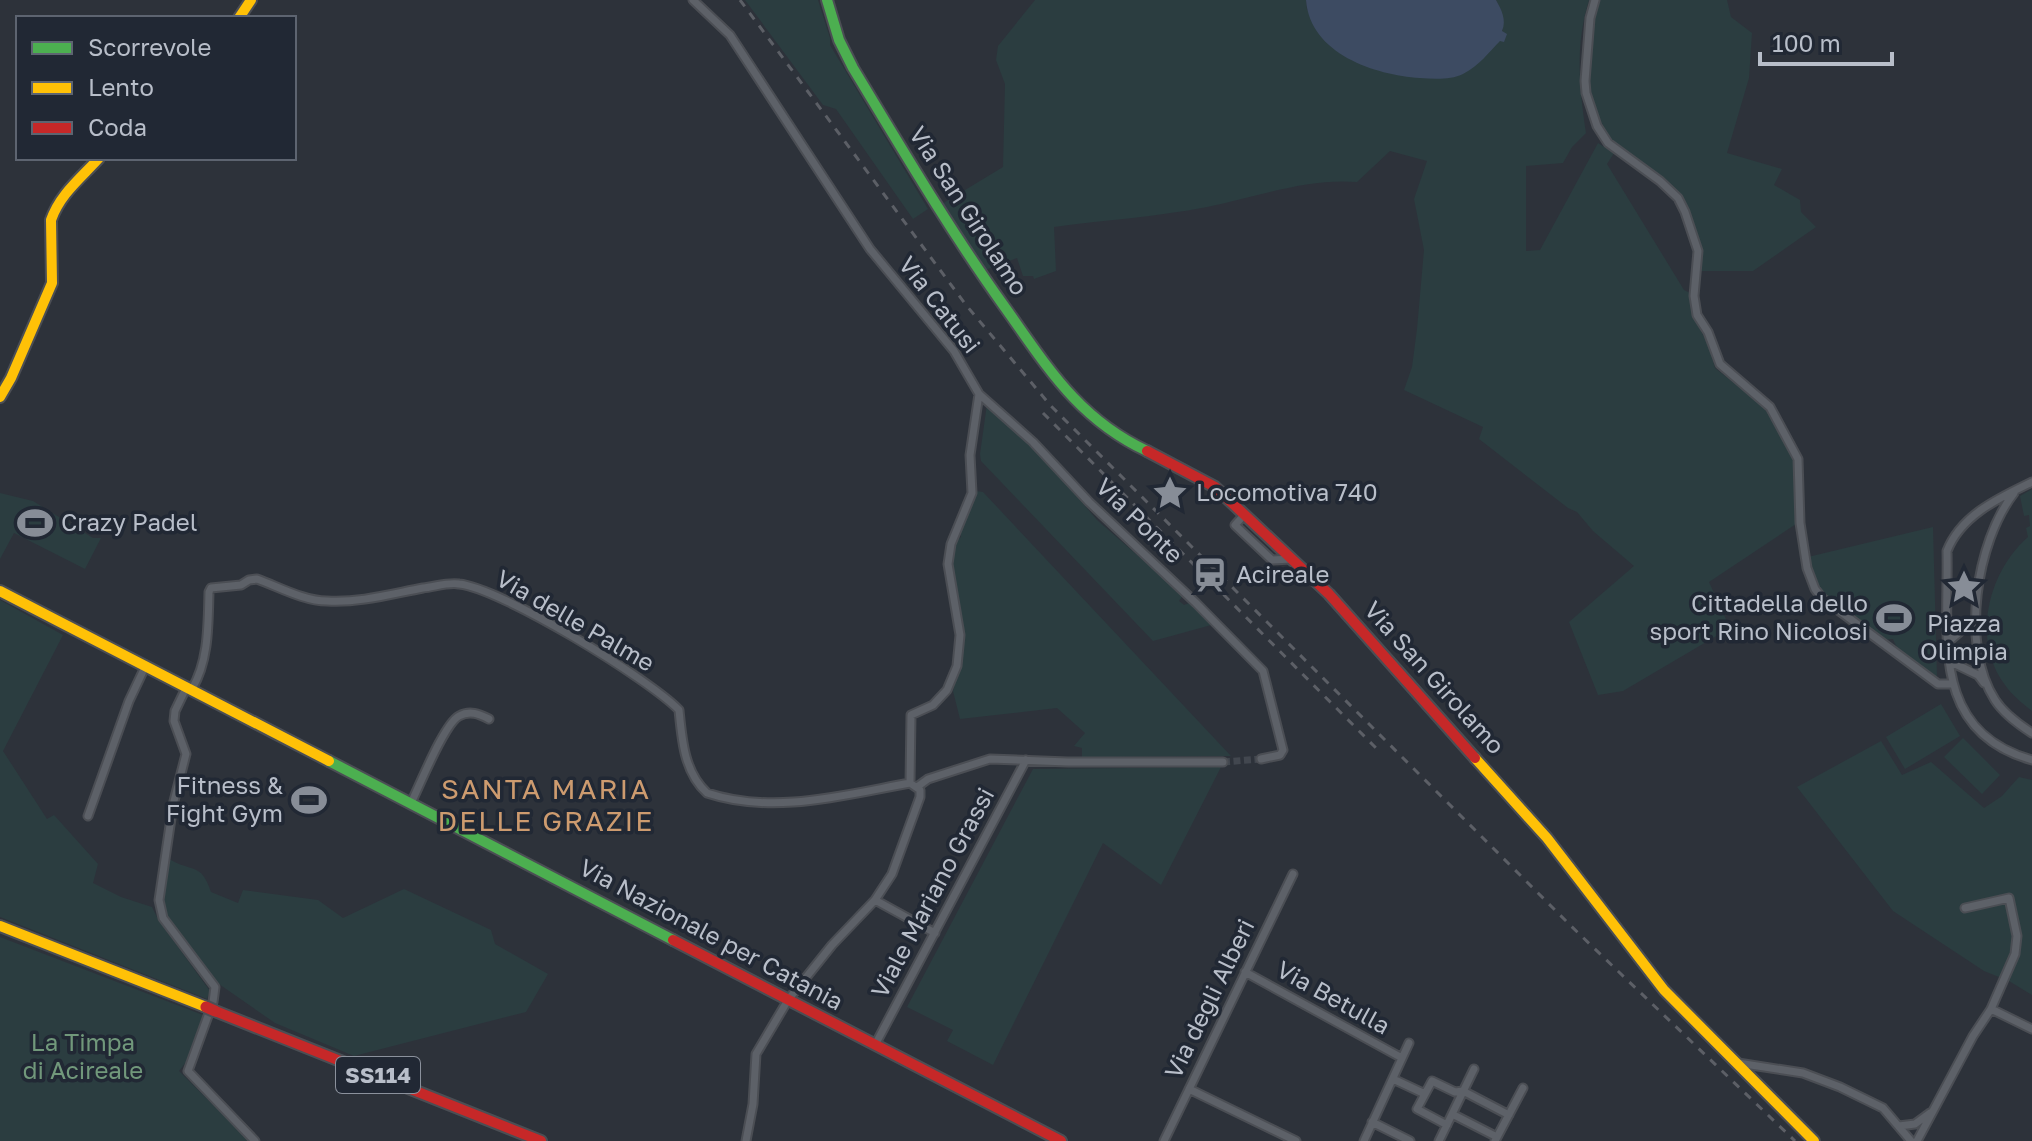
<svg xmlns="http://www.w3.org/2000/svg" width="2032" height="1141" viewBox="0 0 2032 1141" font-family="'Golos Text',sans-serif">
<rect width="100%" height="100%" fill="#2d323a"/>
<path fill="#2b3d40" d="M745,0H818L830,38V45L928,209L913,219L836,109L823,105Z
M1035,0H1306L1307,10L1494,46C1507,34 1504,14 1496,0H1589C1575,45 1579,87 1586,133L1572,147L1563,163L1526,166V251L1540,250L1598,143L1614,153L1607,164L1684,290L1690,293L1691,311L1709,347L1715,368L1764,407L1793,459L1795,467L1796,524L1709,582L1730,628L1623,691L1598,695L1569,622L1634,566L1593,531L1577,512L1568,508L1479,439L1483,427L1404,390L1412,367L1417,329L1424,250L1414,199L1427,161L1390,151L1357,182C1307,178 1256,197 1207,207C1156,217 1104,220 1054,227L1056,271L1034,279L1033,276H1023L1017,258L985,270L942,204L1003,167L1005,84L996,60L998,46Z
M1599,0H1727L1731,17L1752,33L1749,78L1727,153L1782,169L1774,185L1800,200L1801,212L1816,227L1753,271H1700L1703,252L1679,196L1611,142L1587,92L1592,27Z
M987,404L1031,443L1097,520L1183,595L1179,601L1184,605L1192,602L1215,624L1153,641L981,461L980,454Z
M2032,489V711C2022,703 2012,695 2005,685C1971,640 1988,572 2028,537L2026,528L2030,526L2029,515L2024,516L2020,496Z
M976,491L983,492L1231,756L1082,757V748L1074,746L1085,733L1057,708L960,719L953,691L960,665L963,635L951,554L956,541L961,537L960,531Z
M0,493L33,501L93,538H101L85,569L14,533L0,559Z
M1933,527L1937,677C1921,671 1899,656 1893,639L1881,640L1822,594L1812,578L1808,557Z
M0,600L63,635L3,751L47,819L54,815L98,864L93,883L121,897L152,907L159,921L210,991L207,999L0,917Z
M1941,704L1960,736L1905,769L1886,737Z
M1963,738L2000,775L1982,794L1944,757Z
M1881,741L1902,775L1931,762L1984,808L2002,796L2019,777L2032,780V995L2009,981L1984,971L1893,911L1797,787Z
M1221,767L1161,885L1103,843L993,1065L947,1041L953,1030L907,1007L1033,769Z
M169,859C193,873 201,862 211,892L238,903L243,890L318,900L343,918L404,889L491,930L495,944L548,974L526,1012L354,1056L275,1023L216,982L166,917L163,900Z
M0,937L203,1015L186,1062L179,1071L249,1141H0Z"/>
<path fill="#3d4b62" d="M1306,0H1496C1501,9 1507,20 1502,31L1507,34L1504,42L1500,41C1488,53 1480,65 1463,74C1451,80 1434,79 1420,78C1375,75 1310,54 1306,0Z"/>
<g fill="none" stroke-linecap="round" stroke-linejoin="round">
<path stroke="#42474f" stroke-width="7" stroke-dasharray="7 3.5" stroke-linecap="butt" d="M1223,762L1261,759"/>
<g stroke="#4b4e54" stroke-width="11">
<path id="street" d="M693,0L730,35L870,249L954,351L979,394L970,455L972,493L951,544L948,564L960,635L957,666L947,690L933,705L911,715L910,783
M1595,0L1590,18L1585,81L1586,93L1597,126L1608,143L1660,181L1678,198L1685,212L1698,251L1694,296L1697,315L1708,332L1720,364L1770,407L1798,459L1800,523L1807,568L1815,589L1822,598L1938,684H1951
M979,394L1033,442L1089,502L1196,603L1263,671L1283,750L1280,755L1261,759
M2032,482C1999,498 1961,515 1947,551C1949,635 1929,731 2032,760
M2014,493C1976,542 1960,646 1995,700C2004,714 2018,724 2032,733
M1245,514L1235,525L1272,560L1292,559
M1949,641L1976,618
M1949,661L1978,675L1984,683
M187,686L175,711L174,721L186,754L173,805L159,900L163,918L215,987L213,1002L188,1071L255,1141
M192,689C209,660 208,625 209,592L211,588L241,585L249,580L257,579C279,587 304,601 327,601C359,603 391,594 423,588C434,587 448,582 459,584C501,588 649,679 679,710C682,740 684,772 707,793C773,815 844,795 910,783
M917,787L928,779L990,759L1068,762H1223
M411,803C420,785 444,724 459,716C470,710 479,714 489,719
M88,816L129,701L146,665
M875,900L935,933
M1965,908L2009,898L2017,936L2015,954L1991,1009
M1245,972L1402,1058
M875,1045L1026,760
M1738,1063L1803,1073L1840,1087L1883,1108L1911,1141
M1393,1079L1425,1094L1432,1081L1455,1092L1463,1091L1509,1115
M1189,1089L1296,1141
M1425,1094L1417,1109L1447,1125
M1452,1114L1497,1137
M1372,1122L1410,1141
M1899,1126L1915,1124L1930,1113
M746,1141L753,1104L756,1054L788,1000L832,945L875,900L892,874L920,797V790L910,783
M1164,1141L1293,874
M1364,1141L1409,1043
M1439,1141L1474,1069
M1495,1141L1523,1088
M1917,1141L1973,1036L1991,1009L2032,1029"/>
</g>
<g stroke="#4b4e54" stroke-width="14">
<path id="fast" d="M827,0L839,40L853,68C902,149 949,229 1004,306C1047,366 1077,418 1147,451
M329,761L673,940"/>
</g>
<g stroke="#4b4e54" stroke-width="14">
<path id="slow" d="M239,18L251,0
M0,397L11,378L52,283L51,220C60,194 81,178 99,158
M0,591L329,761
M1475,758L1547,838L1664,990L1814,1141
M0,926L206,1007"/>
</g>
<g stroke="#4b4e54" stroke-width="14">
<path id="jam" d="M1147,451L1215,487L1329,594L1475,758
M673,940L1061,1141
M215,1011L541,1141"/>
</g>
<use href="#street" stroke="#5d6168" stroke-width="7"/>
<use href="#fast" stroke="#4caf50" stroke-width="10"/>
<use href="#slow" stroke="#ffc107" stroke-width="10"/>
<use href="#jam" stroke="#c62828" stroke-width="10"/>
<path stroke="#5c5f66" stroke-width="3" stroke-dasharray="8 8" stroke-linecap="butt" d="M740,0L966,305L1051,406L1571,926L1795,1141
M1043,413L1376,748"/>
<g stroke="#4b4f56" stroke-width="15" stroke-linecap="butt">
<path id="jam-bridge" d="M206,1007L215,1011"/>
</g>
<use href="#jam-bridge" stroke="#c62828" stroke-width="11"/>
</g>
<defs>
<g id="sight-bare" transform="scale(2.76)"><path d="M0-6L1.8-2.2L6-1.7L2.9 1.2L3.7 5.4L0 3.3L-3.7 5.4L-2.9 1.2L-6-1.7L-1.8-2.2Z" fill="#878d97" stroke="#212834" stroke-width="2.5" paint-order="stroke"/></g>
<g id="stadium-bare" transform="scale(2.76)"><path d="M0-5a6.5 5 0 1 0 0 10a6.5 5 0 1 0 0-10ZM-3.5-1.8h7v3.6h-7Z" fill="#878d97" stroke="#212834" stroke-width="2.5" paint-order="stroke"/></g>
<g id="station-bare" transform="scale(2.76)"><path d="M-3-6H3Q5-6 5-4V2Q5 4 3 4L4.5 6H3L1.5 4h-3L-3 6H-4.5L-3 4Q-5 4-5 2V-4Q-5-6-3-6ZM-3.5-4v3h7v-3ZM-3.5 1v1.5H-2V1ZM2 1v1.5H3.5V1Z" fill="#878d97" stroke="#212834" stroke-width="2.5" paint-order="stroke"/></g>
</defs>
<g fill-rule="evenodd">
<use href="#sight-bare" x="1170" y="493"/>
<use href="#stadium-bare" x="35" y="523"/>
<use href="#station-bare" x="1210" y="575"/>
<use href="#sight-bare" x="1964" y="587"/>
<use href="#stadium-bare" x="1894" y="618"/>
<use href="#stadium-bare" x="309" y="800"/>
</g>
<g text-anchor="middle" stroke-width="7" stroke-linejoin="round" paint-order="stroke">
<rect fill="#212834" stroke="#8b919c" stroke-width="2" x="336" y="1057" width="84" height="36" rx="6"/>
<g font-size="22" font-weight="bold" fill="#b8bec9">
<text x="378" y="1083">SS114</text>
</g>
<g font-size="24" fill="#b8bec9" stroke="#212834">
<text transform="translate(968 211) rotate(57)" y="8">Via San Girolamo</text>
<text transform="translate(939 305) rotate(52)" y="8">Via Catusi</text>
<text transform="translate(1139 521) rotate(44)" y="8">Via Ponte</text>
<text transform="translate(575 621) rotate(30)" y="8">Via delle Palme</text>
<text transform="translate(1434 678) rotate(48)" y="8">Via San Girolamo</text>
<text transform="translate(933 893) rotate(-62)" y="8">Viale Mariano Grassi</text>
<text transform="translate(711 935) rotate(28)" y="8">Via Nazionale per Catania</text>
<text transform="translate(1333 998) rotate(29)" y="8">Via Betulla</text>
<text transform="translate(1210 999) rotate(-64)" y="8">Via degli Alberi</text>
</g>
<g font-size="24" fill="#b8bec9" stroke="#212834" text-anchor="start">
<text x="1196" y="501">Locomotiva 740</text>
<text x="61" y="531">Crazy Padel</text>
<text x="1236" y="583">Acireale</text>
<text x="1868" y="612" text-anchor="end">Cittadella dello<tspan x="1868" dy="28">sport Rino Nicolosi</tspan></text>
<text x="1964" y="632" text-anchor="middle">Piazza<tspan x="1964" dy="28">Olimpia</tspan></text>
<text x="283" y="794" text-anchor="end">Fitness &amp;<tspan x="283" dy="28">Fight Gym</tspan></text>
</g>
<g font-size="24" fill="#71987b" stroke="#212834">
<text x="83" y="1051">La Timpa<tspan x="83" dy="28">di Acireale</tspan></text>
</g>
<g font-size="28" letter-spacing="2" fill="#cd9b6f" stroke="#212834">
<text x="546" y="799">SANTA MARIA<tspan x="546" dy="32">DELLE GRAZIE</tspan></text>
</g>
</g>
<rect x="16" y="16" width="280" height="144" fill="#212834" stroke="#5d6470" stroke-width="2"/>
<rect x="32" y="42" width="40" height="12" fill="#4caf50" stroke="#5d6470" stroke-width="2"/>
<text x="88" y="56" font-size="24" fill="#b8bec9">Scorrevole</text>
<rect x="32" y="82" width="40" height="12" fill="#ffc107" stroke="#5d6470" stroke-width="2"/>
<text x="88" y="96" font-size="24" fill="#b8bec9">Lento</text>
<rect x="32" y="122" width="40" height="12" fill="#c62828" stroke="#5d6470" stroke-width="2"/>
<text x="88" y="136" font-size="24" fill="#b8bec9">Coda</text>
<path d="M1760 52v12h132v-12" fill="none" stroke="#b8bec9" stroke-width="4"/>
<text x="1772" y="52" font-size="24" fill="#b8bec9" stroke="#212834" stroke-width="6" paint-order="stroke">100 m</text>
</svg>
